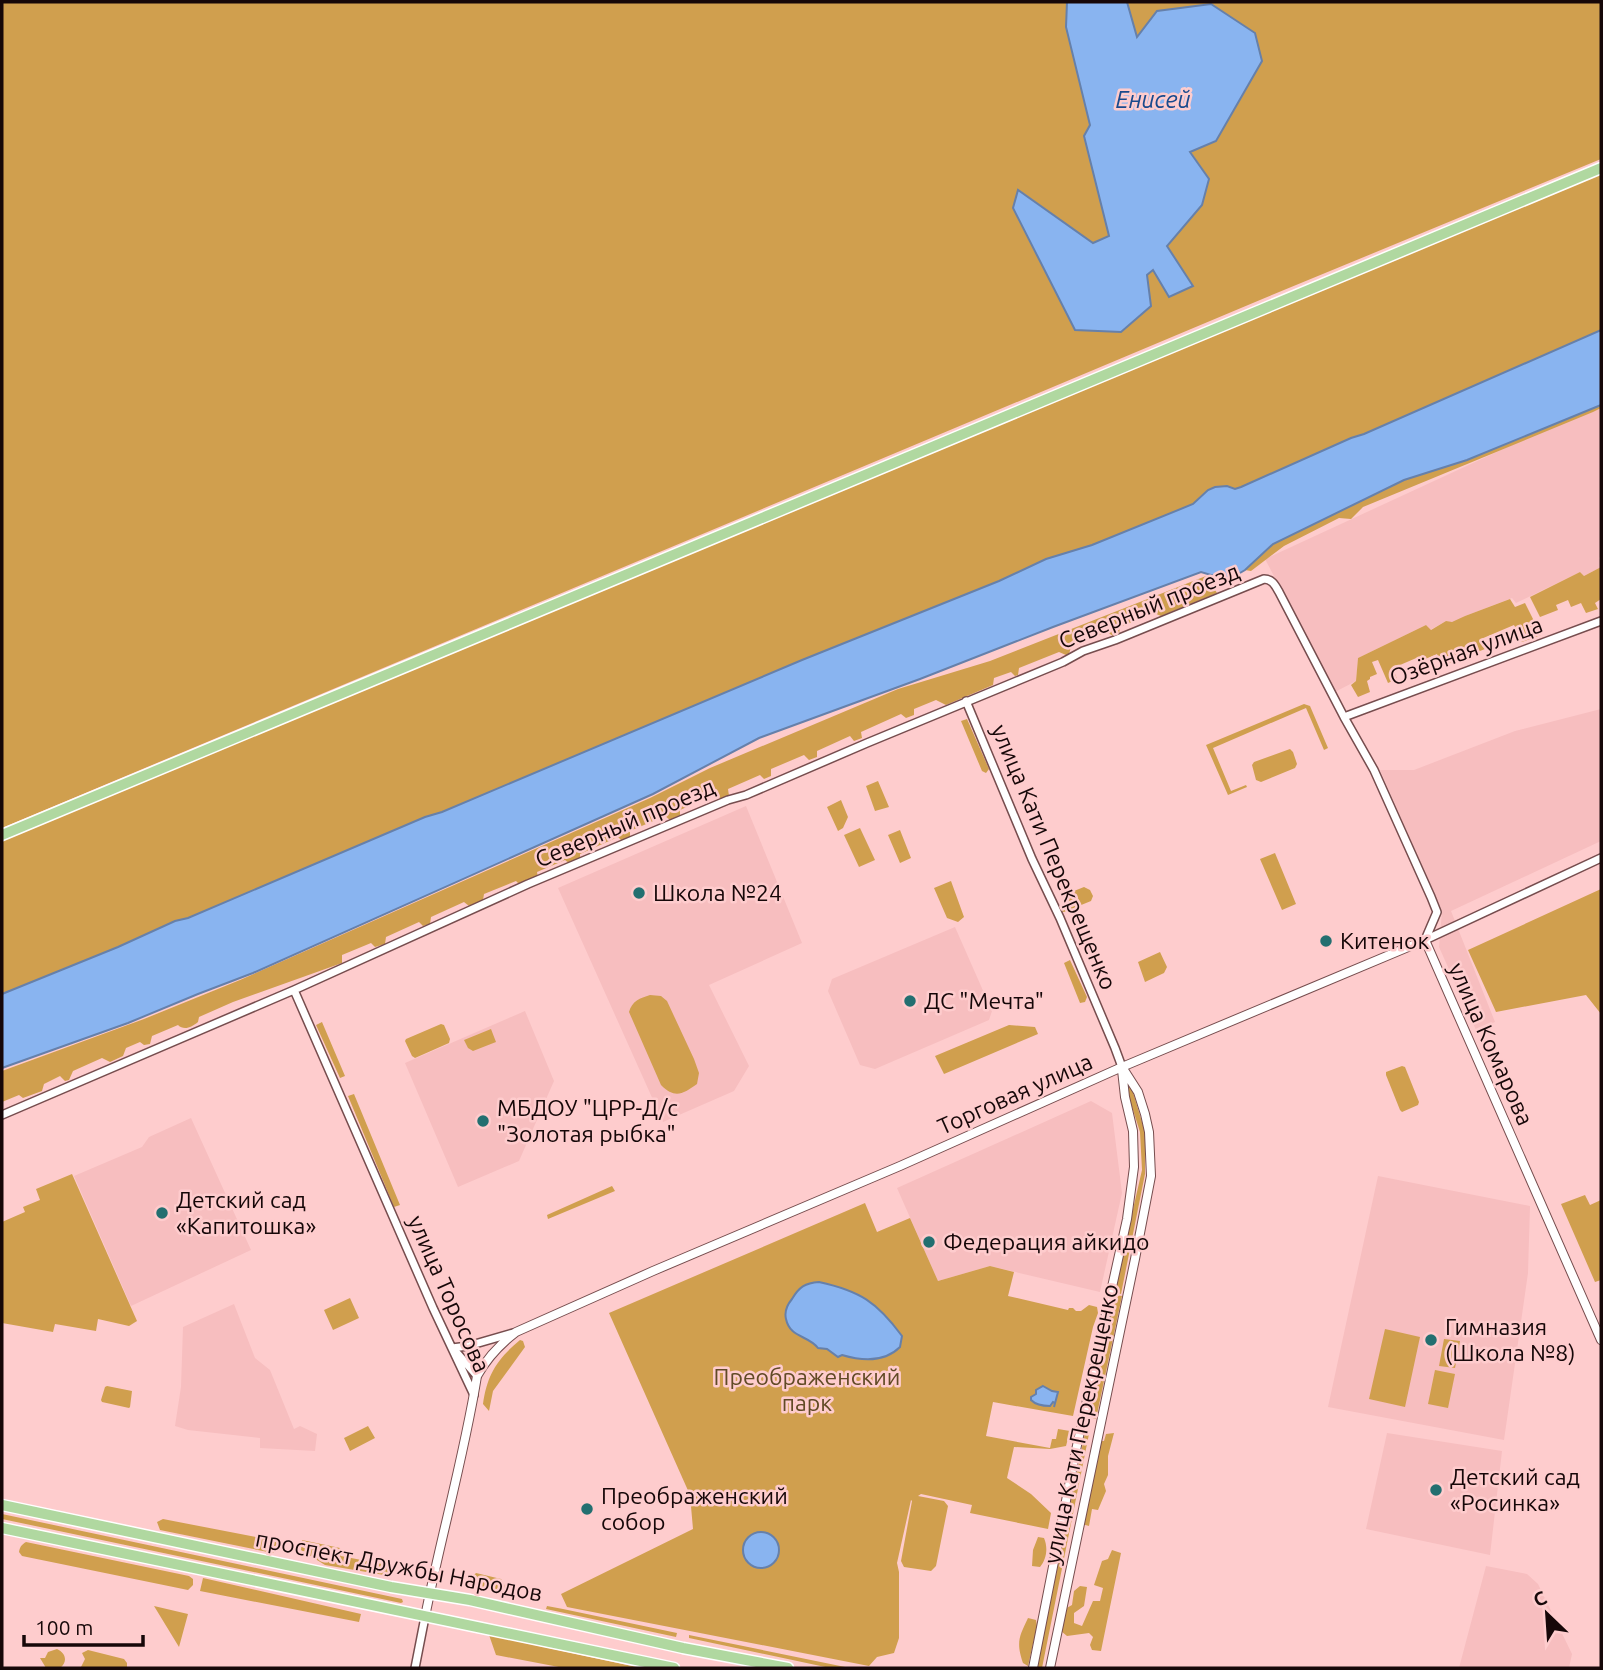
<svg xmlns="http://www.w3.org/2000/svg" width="1603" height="1670" viewBox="0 0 1603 1670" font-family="Ubuntu,sans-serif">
<rect width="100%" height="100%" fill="#fecccd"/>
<path fill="#f7bebf" d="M1601,404V556L1599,558L1601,562V567L1584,576L1580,572L1516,603L1512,598L1465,616L1452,623L1446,621L1430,630L1426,625L1358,658L1356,681L1335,692L1265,559Z
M1601,709V841L1451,911L1495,1022L1476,1030L1439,947L1442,911L1380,770H1414L1515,731Z
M746,806L802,943L709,985L749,1066L734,1091L663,1122L558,888Z
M955,927L992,1011L989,1020L875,1069L860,1065L828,991L832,979Z
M525,1011L554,1081L519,1161L458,1187L405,1063Z
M1091,1101L1112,1113L1122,1193L1100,1292L990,1266L938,1281L897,1188Z
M191,1118L251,1250L131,1306L74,1176L142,1147L149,1137Z
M1378,1176L1530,1206L1528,1273L1504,1440L1328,1407Z
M234,1304L255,1358L270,1370L294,1429L300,1426L317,1434L315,1451L260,1448V1438L188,1430L175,1426L181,1387L183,1327Z
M1387,1433L1502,1451L1490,1555L1366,1529Z
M1486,1566L1527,1574L1538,1584L1572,1654L1569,1668H1459Z"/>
<path fill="#d09f4e" d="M2,2H1067L1066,27L1090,126L1084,136L1109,236L1093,243L1019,190L1013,208L1147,274L1154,269L1167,246L1202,205L1209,179L1190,151L1137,38L1127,2H1601V159L1260,300L2,828Z
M1601,174V330L1364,434L1351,438L1241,488L1235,489L1227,486L1215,487L1208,490L1193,504L1092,545L1046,559L999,581L802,660L442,812L425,817L188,918L175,921L118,947L2,994V840Z
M1601,405V408L1593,412L1363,507L1351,519L1339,518L1284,546L1251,571L1245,570L1273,544L1404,480L1467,460Z
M1601,567V599L1595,603L1598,609L1586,613L1581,603L1571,607L1568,600L1556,605L1558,610L1540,617L1530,597L1580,572L1584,576Z
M1206,576L1217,593L1161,616L1154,613L1120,627L1119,634L1113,636L1107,632L1071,647L1069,654L1066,655L1059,652L1019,668L1018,675L1015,676L1011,672L994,678L993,685L946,705L936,700L914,709V715L906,718L901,714L861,732L862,738L854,741L850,736L817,751V757L809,760L804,755L771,769V776L764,779L760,775L728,789L729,796L721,799L716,794L680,810V815L670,820L665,816L630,831V838L622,841L618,837L580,854V860L570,864L565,860L537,872L538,878L520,885L516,881L484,894L483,900L469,906L464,902L431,917L430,924L423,926L419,922L386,937L385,944L375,947L371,943L342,955V963L233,1002L199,1017L198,1022C192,1027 184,1031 178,1025L152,1036L150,1044L144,1045L140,1042L126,1048L123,1056L110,1062L102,1058L73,1071L69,1080L65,1081L60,1076L44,1084L42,1091L23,1098L19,1095L2,1102V1071L144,1019L240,980L650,798L710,768L898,689L990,661Z
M1510,599L1515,607L1525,603L1541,635L1522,642L1514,625L1481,639L1485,649L1442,666L1437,654L1423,660L1421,656L1393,668L1397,679L1388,683L1378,660L1372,662L1377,674L1370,677V679L1367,681L1370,692L1358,697L1351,685L1356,681L1358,658L1426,625L1431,630L1446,621L1452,622L1465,616Z
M1304,704L1310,706L1328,748L1324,750L1306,708L1213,748L1231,791L1246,785L1247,787L1228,795L1206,745Z
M967,719L989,769L986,773L982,771L961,721Z
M1290,749L1293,752L1297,764L1295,768L1261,782L1256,780L1252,765L1254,762Z
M878,781L889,807L875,811L866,786Z
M841,800L848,817L843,828L838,831L827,807Z
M860,828L875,860L859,867L844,835Z
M900,830L911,858L900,863L888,835Z
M1275,853L1296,904L1282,910L1260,859Z
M951,881L964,917L958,922L947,918L934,888Z
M1084,887L1090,890L1093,896L1091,901L1064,912L1059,911L1066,899L1064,895Z
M1601,889V1014L1586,995L1496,1012L1468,950Z
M1160,952L1167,967L1164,973L1145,982L1138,962Z
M1070,960L1087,997L1085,1002L1080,1003L1064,963Z
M650,995L661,996L667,1001L694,1059L699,1073L697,1084C683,1094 675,1099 661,1085L629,1012C632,1001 640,998 650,995Z
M322,1022L345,1076L340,1078L316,1025Z
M441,1024L444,1025L450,1039L449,1043L415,1058L412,1056L405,1041L406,1039Z
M1009,1025L1035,1027L1038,1034L944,1074L935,1056Z
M491,1029L496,1042L473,1051L468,1048L464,1040Z
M1402,1066L1405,1067L1419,1102L1418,1105L1402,1112L1400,1110L1386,1075V1072Z
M1127,1085L1132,1089L1145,1132V1174L1121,1294L1114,1292L1142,1170L1140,1132L1127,1091Z
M354,1094L400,1205L394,1207L348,1096Z
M72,1174L137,1321L129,1326L98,1319L96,1331L55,1324L53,1332L2,1323V1222L25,1212L23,1207L40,1200L36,1189Z
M612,1186L615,1191L548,1219L547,1215Z
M1585,1195L1590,1205L1601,1200V1280L1595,1282L1561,1204Z
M865,1203L877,1232L910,1218L938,1281L990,1266L1014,1272L1008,1296L1068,1310L1069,1308H1073L1076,1311H1081L1089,1305L1097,1307L1098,1313L1093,1327L1073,1416L993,1402L986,1436L1050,1448L1052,1439H1056L1058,1429L1070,1431L1066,1446L1050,1449L1014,1447L1007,1478L1031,1494L1051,1513L1048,1529L970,1513L972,1505L921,1494L918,1496L944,1501L948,1506L936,1566L931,1571L904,1567L901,1561L912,1501L911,1500L897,1563L899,1572V1638L894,1653L877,1657L869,1666L567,1607L561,1594L693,1529L690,1495L609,1313Z
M1114,1295L1122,1296L1096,1419L1089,1417Z
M350,1298L359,1318L333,1330L324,1310Z
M1385,1329L1420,1337L1405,1407L1369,1399Z
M1444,1339L1460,1341L1455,1368L1439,1366Z
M520,1340L523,1341L525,1347L493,1391L489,1411L483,1404C487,1375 497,1359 520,1340Z
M1435,1370L1455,1374L1448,1408L1428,1404Z
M107,1386L132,1391L130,1407L129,1408L102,1402L101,1400L105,1387Z
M368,1426L375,1438L350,1451L344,1438Z
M1085,1433L1089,1434L1042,1668H1037Z
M1114,1433L1108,1456V1475L1104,1484L1106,1491L1098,1510L1092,1509L1089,1526L1082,1524L1099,1441H1104L1106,1434Z
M2,1514L402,1599L403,1602L401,1603L2,1519Z
M163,1519L276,1541L279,1548L273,1553L160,1530L157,1522Z
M1038,1537L1044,1538C1048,1547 1047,1559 1040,1567L1032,1566L1033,1550Z
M302,1540L340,1548L341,1556L397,1567L384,1575L325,1565L301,1550Z
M26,1542L189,1576L193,1579V1585L188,1590L22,1556L19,1552C20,1547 21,1545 26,1542Z
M1112,1550L1121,1553L1101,1651L1092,1650L1090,1645L1093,1637L1089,1633L1067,1636L1061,1631L1063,1610L1072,1605L1074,1591L1080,1586L1087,1587L1084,1606L1074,1613V1623L1082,1626L1093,1601H1100L1103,1588L1094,1585L1102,1561L1108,1559Z
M476,1573L501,1579L509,1593L481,1588L471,1578Z
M203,1578L361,1614L359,1622L200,1591Z
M154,1606L188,1614L179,1647Z
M547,1606L563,1609L677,1633L676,1637L546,1609Z
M1028,1618L1036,1620L1037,1626L1028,1666L1023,1663C1016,1642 1019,1637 1028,1618Z
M489,1635L641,1668H564L496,1655Z
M689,1635L850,1668H830L689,1638Z
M57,1649C66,1653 68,1662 60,1668H46L40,1658H45L48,1652Z
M88,1650L124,1659L127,1663V1667L88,1668L81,1667L85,1659L82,1653Z"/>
<path fill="#89b4f0" stroke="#6680aa" stroke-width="2" d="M1067,2H1127L1137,37L1157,11L1211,4L1255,33L1262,61L1216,141L1190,152L1209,179L1202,205L1167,246L1193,286L1169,297L1153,270L1147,275L1151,306L1121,332L1075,330L1013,208L1018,190L1093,243L1109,236L1084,136L1090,125L1066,27Z
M1601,330V405L1467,460L1404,480L1273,544L1245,570L1228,580L1201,572L1053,627L920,679L759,738L653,794L253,973L198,994L128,1023L2,1068V994L118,947L175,921L188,918L425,817L442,812L802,660L999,581L1046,559L1092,545L1193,504L1208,490L1215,487L1227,486L1235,489L1241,487L1351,438L1364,434Z
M819,1282C860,1291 877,1302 902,1336L900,1347C884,1363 862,1361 842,1355L838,1357L827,1349L818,1348C808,1335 790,1338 786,1319C784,1311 787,1305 792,1299C799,1287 805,1283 819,1282Z
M1043,1386L1052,1391L1058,1392L1054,1407L1055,1403L1053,1402L1050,1406C1043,1406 1036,1405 1031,1400V1397L1036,1394V1390Z
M743 1550a18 18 0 1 1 36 0a18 18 0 1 1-36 0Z"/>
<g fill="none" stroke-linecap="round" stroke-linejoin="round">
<g stroke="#764d4e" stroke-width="10">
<path id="minor" d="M966,701L1032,859L1060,918L1115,1048L1122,1067
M1344,717L1601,621
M1425,940L1601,858
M294,990L433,1308L474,1395
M2,1115L294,990L528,884L728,800L746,795L867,743L1063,662L1083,651L1115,640L1264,579C1272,579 1275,585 1279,592L1344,717L1374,770L1431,897L1437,912L1425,940
M452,1348L468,1346L513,1333
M458,1354L477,1376
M415,1668L425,1617"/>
</g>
<g stroke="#764d4e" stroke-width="10">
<path id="tertiary" d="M425,1617C441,1536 464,1457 477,1376C487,1358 499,1345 516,1332L653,1271L900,1166L1122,1067L1425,940L1601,1340
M1033,1668L1076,1450L1127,1219L1134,1167L1133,1131L1125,1097L1122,1070
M1050,1668L1135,1259L1151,1176L1149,1132L1145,1114L1138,1092L1122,1067"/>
</g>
<g stroke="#fff" stroke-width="13">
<path id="primary" d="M2,835L1601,168
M2,1505L391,1587L470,1600L683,1648L788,1668
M2,1528L674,1668"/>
</g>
<use href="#minor" stroke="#fff" stroke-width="7"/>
<use href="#tertiary" stroke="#fff" stroke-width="8"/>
<use href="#primary" stroke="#b0d8a0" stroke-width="10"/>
</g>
<g fill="#236f70" stroke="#fecccd" stroke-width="2.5">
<circle cx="639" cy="893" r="7"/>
<circle cx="1326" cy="941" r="7"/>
<circle cx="910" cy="1001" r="7"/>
<circle cx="483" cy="1121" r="7"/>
<circle cx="162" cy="1213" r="7"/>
<circle cx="929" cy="1242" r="7"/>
<circle cx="1431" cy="1340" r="7"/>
<circle cx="1436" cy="1490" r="7"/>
<circle cx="587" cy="1509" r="7"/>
</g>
<g text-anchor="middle" stroke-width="5" stroke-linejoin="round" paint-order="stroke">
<g font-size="23" fill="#160708" stroke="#fecccd">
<text transform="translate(1149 606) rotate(-22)" y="8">Северный проезд</text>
<text transform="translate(1466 651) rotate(-20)" y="8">Озёрная улица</text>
<text transform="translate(625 823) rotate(-23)" y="8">Северный проезд</text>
<text transform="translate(1054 857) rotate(67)" y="8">улица Кати Перекрещенко</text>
<text transform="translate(1491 1044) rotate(66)" y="8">улица Комарова</text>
<text transform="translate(1015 1094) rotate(-24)" y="8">Торговая улица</text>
<text transform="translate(449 1294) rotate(66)" y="8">улица Торосова</text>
<text transform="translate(1081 1424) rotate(-78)" y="8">улица Кати Перекрещенко</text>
<text transform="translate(399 1566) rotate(11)" y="8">проспект Дружбы Народов</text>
</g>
<g font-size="23" fill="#160708" stroke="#fecccd" text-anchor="start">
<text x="653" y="901">Школа №24</text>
<text x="1340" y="949">Китенок</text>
<text x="924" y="1009">ДС "Мечта"</text>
<text x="497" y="1116">МБДОУ "ЦРР-Д/с<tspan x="497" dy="26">"Золотая рыбка"</tspan></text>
<text x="176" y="1208">Детский сад<tspan x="176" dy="26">«Капитошка»</tspan></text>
<text x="943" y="1250">Федерация айкидо</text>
<text x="1445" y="1335">Гимназия<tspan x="1445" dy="26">(Школа №8)</tspan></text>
<text x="1450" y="1485">Детский сад<tspan x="1450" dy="26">«Росинка»</tspan></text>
<text x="601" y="1504">Преображенский<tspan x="601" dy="26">собор</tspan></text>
</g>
<g font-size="23" fill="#614a25" stroke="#fecccd">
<text x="807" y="1385">Преображенский<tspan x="807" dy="26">парк</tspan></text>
</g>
<g font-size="24" font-style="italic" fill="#194a8d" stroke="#fecccd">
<text x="1153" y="108">Енисей</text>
</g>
</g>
<rect width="1603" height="1670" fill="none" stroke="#160708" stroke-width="7"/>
<g transform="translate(1547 1614) rotate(335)" stroke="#fecccd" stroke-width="5" paint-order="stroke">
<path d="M0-5L12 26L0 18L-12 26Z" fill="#160708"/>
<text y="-10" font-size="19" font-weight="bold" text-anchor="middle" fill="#160708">С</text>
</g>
<path d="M24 1635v10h119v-10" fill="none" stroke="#160708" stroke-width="3.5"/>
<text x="35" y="1635" font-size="21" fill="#160708" stroke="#fecccd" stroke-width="5" paint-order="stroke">100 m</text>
</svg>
